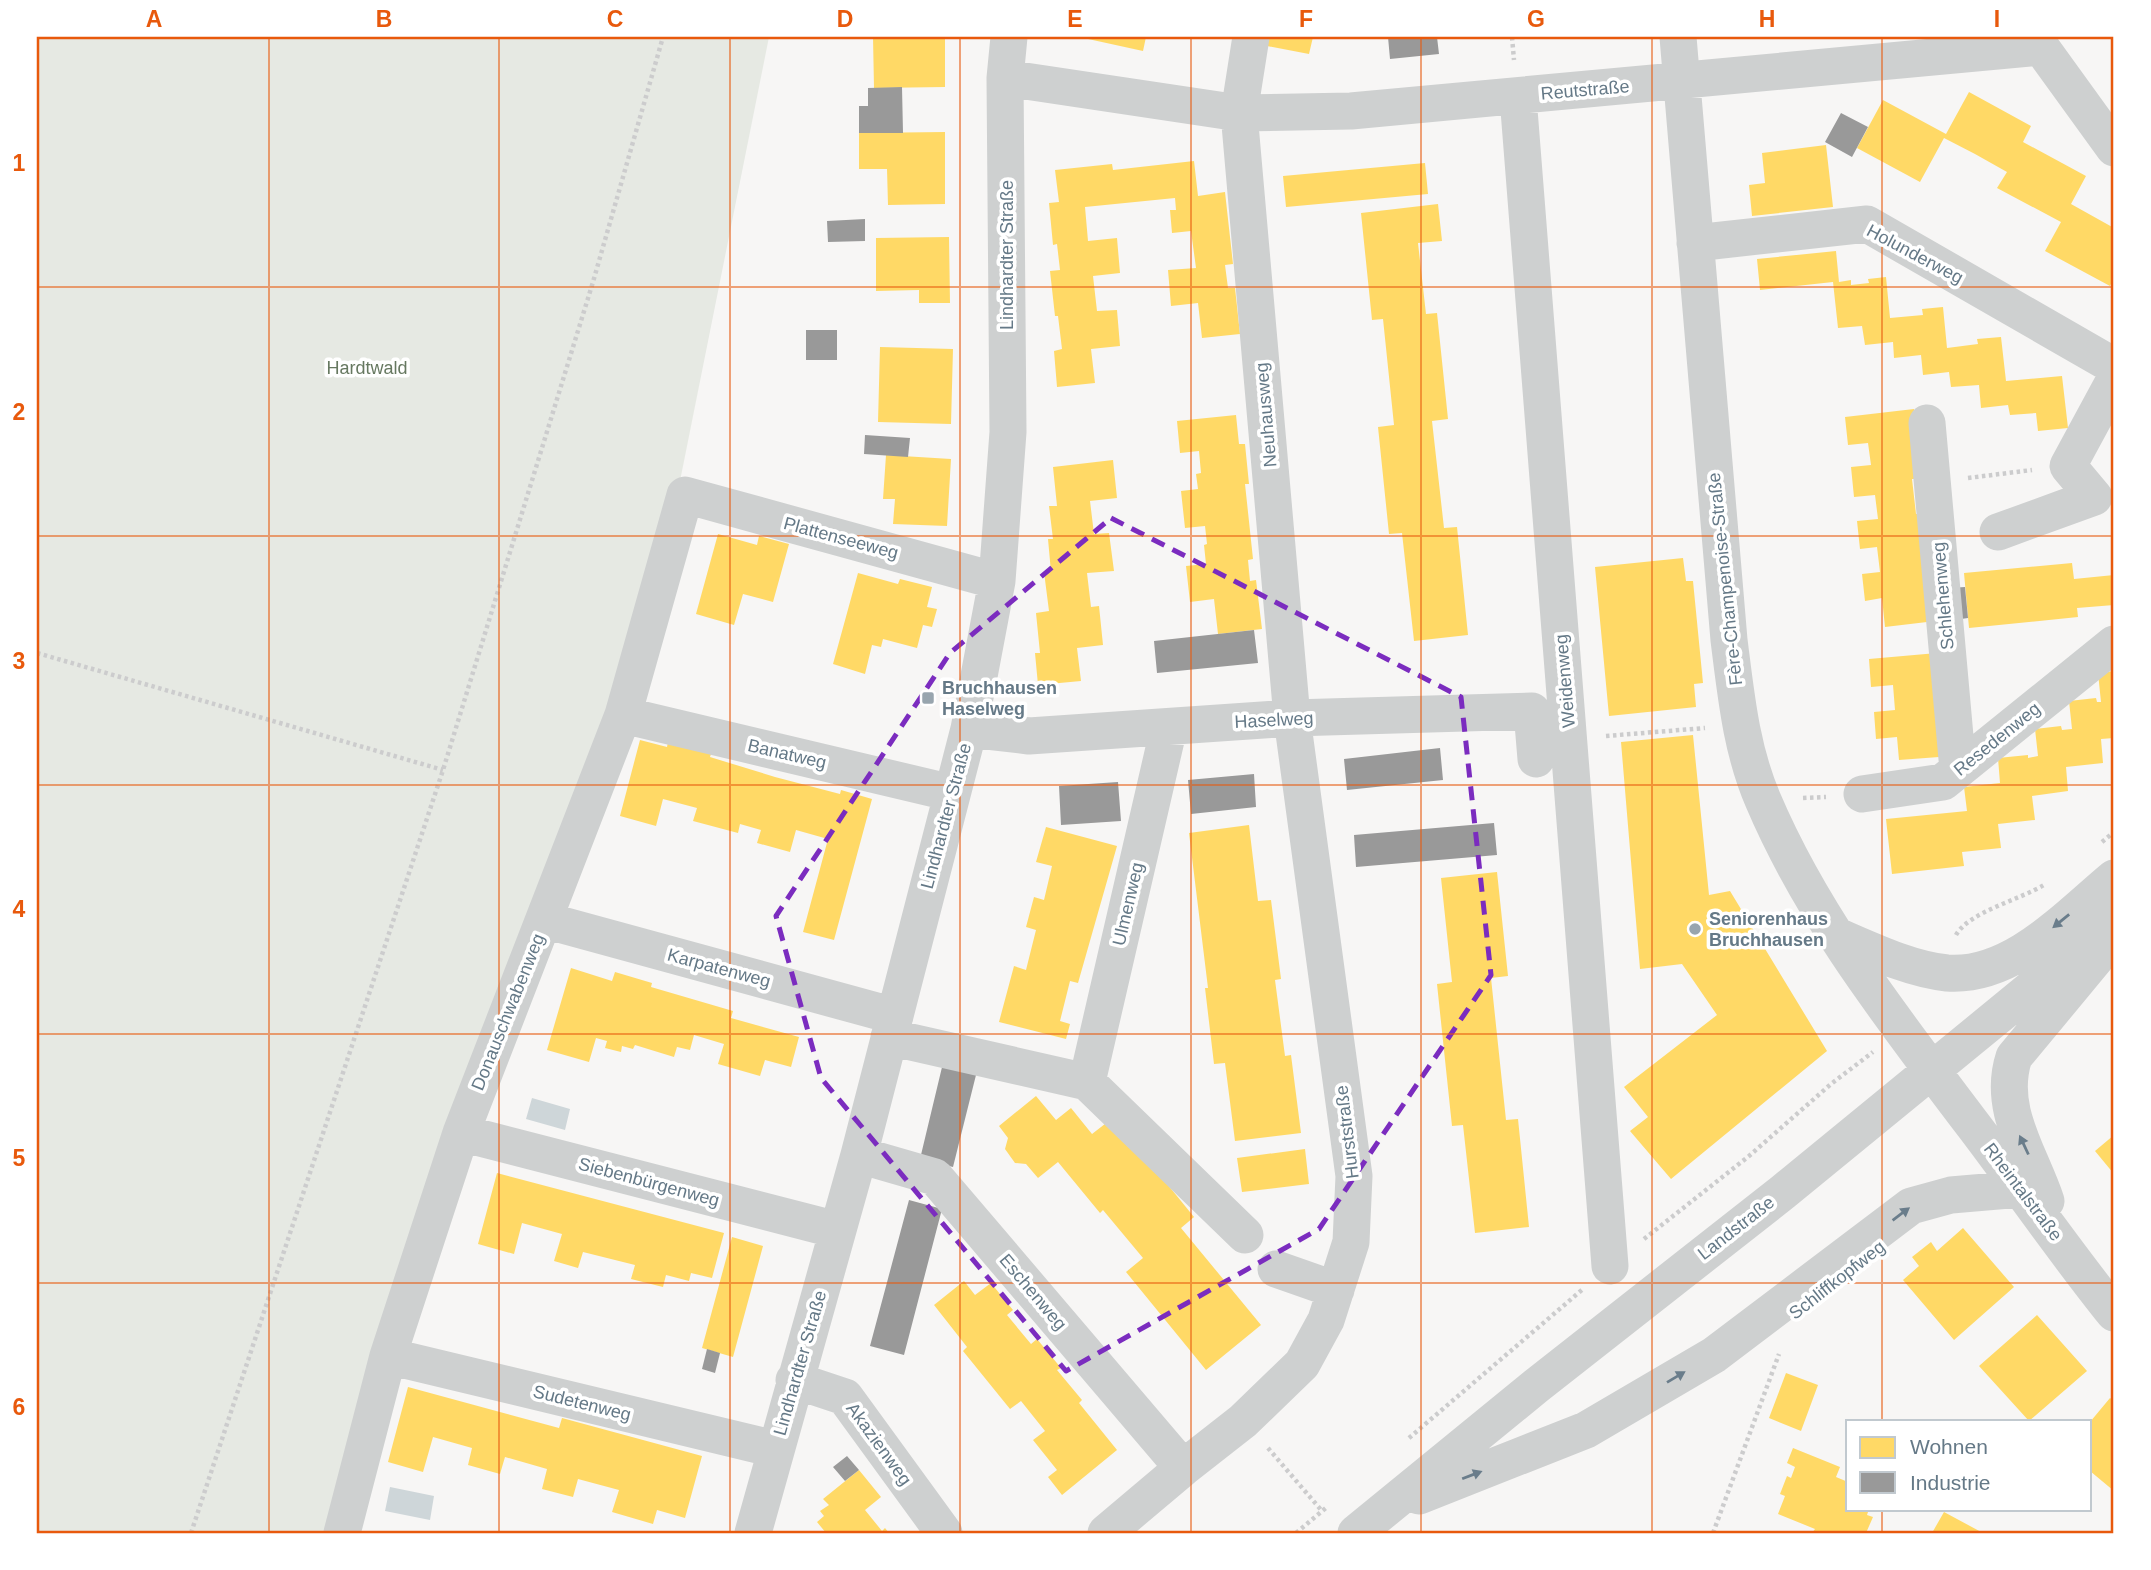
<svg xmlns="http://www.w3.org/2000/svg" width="2151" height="1570" viewBox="0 0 2151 1570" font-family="Helvetica,sans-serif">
<rect width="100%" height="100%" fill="#f7f6f5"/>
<path fill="#e6e9e3" d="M37,37H769L680,481L614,711L334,1533H37Z"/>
<path fill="#ced6d9" d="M532,1098L570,1109L565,1130L526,1119Z
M390,1487L434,1496L430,1520L385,1511Z"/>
<path fill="#ffd966" d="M873,37H945V87L874,88Z
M1079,37H1146L1143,51Z
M1258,37H1313L1309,54L1257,44Z
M1969,92L2031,126L2023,142L2086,176L2071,204L2114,228V278L2110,286L2045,251L2061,222L1997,188L2007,172L1975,154L1944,138L1920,182L1857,148L1883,100L1946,134Z
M945,132V204L888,205L887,169H859V133Z
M1826,145L1833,207L1752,216L1749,185L1765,183L1762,153Z
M1194,161L1198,196L1225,192L1233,264L1225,265L1228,288H1235L1240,334L1202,338L1198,303L1171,306L1168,270L1196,268L1191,231L1172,233L1170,210H1176L1175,198L1085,207L1088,241L1117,238L1120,273L1093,276L1097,311L1117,310L1120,346L1091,349L1095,383L1057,387L1054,351L1062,349L1058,316H1055L1050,271L1060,270L1057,244L1053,245L1049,203L1059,202L1055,170L1112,164L1113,170Z
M1425,163L1428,194L1286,207L1283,176Z
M1438,204L1442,241L1418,243L1426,314L1437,313L1448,419L1432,421L1444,528L1457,527L1468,635L1414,641L1402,533L1389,534L1378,427L1394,425L1383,319L1372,320L1361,213Z
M949,237L950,303H919V290L876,291V238Z
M1836,251L1839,282L1851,280V285L1869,283L1868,279L1886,277L1890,318L1923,315L1922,309L1943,307L1947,348L1978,344L1977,339L2001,337L2006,381L2062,376L2068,428L2038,431L2036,413L2010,415L2008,405L1981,408L1979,385L1951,387L1949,372L1923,375L1921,355L1894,358L1893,342L1865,345L1862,326L1838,328L1833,282L1760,290L1757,259Z
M880,347L953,349L951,424L878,422Z
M1914,409L1919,479H1912L1916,514H1923L1927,622L1885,627L1882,598L1865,601L1862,574L1880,572L1877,547L1860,549L1857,521L1878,519L1875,495L1854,497L1851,467L1871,465L1868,443L1848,445L1845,417Z
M1236,415L1239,444H1245L1249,484H1245L1253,559L1248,560L1250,581L1256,580L1262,629L1218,634L1214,599L1190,602L1186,566L1206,564L1204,545L1207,544L1205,526L1185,528L1181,491L1198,489L1196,474L1201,473L1199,451L1180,453L1177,421Z
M886,455L951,459L947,526L893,524L895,499H883Z
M1113,460L1117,498L1090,501L1094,534L1109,533L1114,571L1087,573L1091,607L1099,606L1103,645L1077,648L1081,681L1038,685L1035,653H1040L1036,613L1049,611L1044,572H1051L1048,539H1053L1049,506H1057L1053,467Z
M718,534L757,545L759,536L789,544L773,602L743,594L734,625L696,614Z
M1683,558L1686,581H1693L1703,683L1694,684L1696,707L1609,716L1595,567Z
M2072,563L2074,579L2114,575V605L2077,608L2078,617L1969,628L1964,573Z
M858,573L898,584L900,579L932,587L927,607L937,609L932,627L923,625L917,648L883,639L881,647L872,645L865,674L833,664Z
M1937,653L1939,757L1899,760L1897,737L1876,739L1874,712L1895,710L1893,685L1871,687L1869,659Z
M2114,671V738L2101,739L2103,763L2066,767L2068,791L2032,796L2035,820L1998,824L2001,848L1962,852L1964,866L1892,874L1886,819L1967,811L1964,787L2000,783L1998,758L2028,755V758L2038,756L2035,729L2061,726L2062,730L2072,729L2069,701L2096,698L2097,702H2101L2098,673Z
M1693,735L1709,895L1730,891L1827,1051L1671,1179L1630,1131L1648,1117L1624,1087L1717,1015L1682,964L1640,969L1621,742Z
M640,740L667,747L668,742L711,754L710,757L775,777L840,794L841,790L872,799L834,940L803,932L828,839L796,830L790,852L757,843L761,830L740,824L738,833L693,821L697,808L663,799L656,826L620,816Z
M1249,825L1258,901L1271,900L1281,979L1275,980L1285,1056L1291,1055L1301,1133L1235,1141L1225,1063L1214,1064L1205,988H1208L1189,833Z
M1046,827L1117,846L1078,983L1070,981L1060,1021L1070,1024L1066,1039L999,1022L1014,966L1026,970L1036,930L1026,927L1034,897L1044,900L1052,866L1036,862Z
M1497,872L1508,976L1491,978L1506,1120L1518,1119L1529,1227L1475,1233L1463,1125L1452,1126L1437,984L1452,982L1441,878Z
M571,968L612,981L615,972L652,983L651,987L733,1011L731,1018L799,1037L791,1067L765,1060L760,1076L718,1064L724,1044L694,1035L690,1050L677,1047L674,1057L635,1045L633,1049L622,1046L621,1052L605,1048L607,1041L596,1038L589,1062L547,1050Z
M1036,1096L1056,1120L1071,1108L1092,1134L1110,1120L1142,1153L1194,1217L1181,1228L1261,1325L1206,1370L1126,1272L1143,1258L1103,1210L1100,1213L1058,1162L1038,1178L1026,1164L1015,1163L1005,1149L1008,1138L999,1126Z
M2114,1135V1174L2095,1151Z
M1305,1149L1309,1184L1242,1192L1237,1158Z
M497,1173L724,1233L712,1278L691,1273L689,1281L666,1275L663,1287L631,1279L635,1265L583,1252L578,1268L554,1261L562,1234L522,1223L514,1254L478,1244Z
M1963,1228L2014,1287L1954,1340L1903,1280L1919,1266L1912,1257L1931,1242L1937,1251Z
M732,1237L763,1246L733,1357L702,1348Z
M964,1281L975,1295L991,1283L1013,1310L1007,1315L1031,1344L1037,1339L1061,1368L1057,1370L1082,1400L1079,1403L1117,1450L1062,1495L1048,1477L1057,1470L1033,1440L1045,1431L1021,1401L1010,1409L963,1351L967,1347L934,1305Z
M2037,1315L2087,1371L2029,1421L1979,1366Z
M1786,1373L1818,1385L1801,1431L1769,1418Z
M408,1387L559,1428L562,1418L702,1456L685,1518L657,1510L653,1524L612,1512L619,1490L578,1479L573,1497L542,1489L547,1469L505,1457L500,1474L468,1465L472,1448L433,1437L423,1472L388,1462Z
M2110,1398L2114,1401V1491L2090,1471V1422Z
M1793,1448L1840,1467L1836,1477L1848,1482V1509H1869L1867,1515L1873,1517L1866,1533H1812L1815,1529L1778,1514L1785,1496L1780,1494L1787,1476L1791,1478L1795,1467L1787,1463Z
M859,1470L881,1497L865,1510L882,1531L885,1528L889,1533H826L817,1522L824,1516L820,1511L829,1505L823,1499Z
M1944,1512L1983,1533H1932Z"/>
<path fill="#999" d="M1388,37H1437L1439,54L1390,59Z
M902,87L903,133H859V106H868V88Z
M1841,113L1868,127L1852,157L1825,142Z
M865,219V241L828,242L827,221Z
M806,330H837V360H806Z
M865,435L910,438L908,457L864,454Z
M1965,587L1968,618L1954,620L1950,588Z
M1254,630L1258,663L1157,673L1154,641Z
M1440,748L1443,780L1347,790L1344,759Z
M1254,774L1256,807L1191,814L1188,780Z
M1118,782L1121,821L1061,825L1059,786Z
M1494,823L1497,855L1356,867L1354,835Z
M943,1063L977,1071L953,1167L920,1159Z
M909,1200L942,1209L904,1355L870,1346Z
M707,1349L720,1353L715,1373L702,1369Z
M847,1456L859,1470L845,1481L833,1467Z"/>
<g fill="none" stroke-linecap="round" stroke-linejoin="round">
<path stroke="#cccccd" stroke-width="4.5" stroke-dasharray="3.5 3.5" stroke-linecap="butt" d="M1512,37L1514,60
M1968,478L2032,470
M37,653L443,770
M1606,736L1705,728
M1803,798L1826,797
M2102,842L2114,832
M1956,935C1969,912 2019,900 2044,885
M1644,1239L1749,1156L1831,1084L1873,1052
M1409,1438L1583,1289
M1268,1448L1322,1511
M191,1533L443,770L593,282L663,37
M1296,1533L1327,1507
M1713,1533L1779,1354"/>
<path stroke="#ced0d0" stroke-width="37" d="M1678,37L1729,640C1736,695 1741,749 1763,800C1813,918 1894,1020 1970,1121C2019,1185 2064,1251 2114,1313
M1005,78L1239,113L1351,111L2041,47L2114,148
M1518,97L1610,1266
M1695,243L1867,224L2114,366
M1927,423L1958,770
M1998,532L2094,497L2068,466L2114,381
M623,715L952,793
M969,729L1029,736L1292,718L1532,711L1536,759
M1862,794L1943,782L2114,644
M544,920L895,1016
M1835,935C1870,950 1909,969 1947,973C2012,978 2067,917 2114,878
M889,1037L1087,1082L1169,727
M1087,1082L1245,1235
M461,1133L837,1230
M859,1155L935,1177L1183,1468
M2046,1201C2030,1153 1997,1109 2014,1057L2101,952
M1276,1269L1336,1290
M388,1356L775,1449
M794,1380L845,1397L944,1533
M1419,1496L1586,1430L1714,1355L1911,1206L1951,1195L2021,1189
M342,1533L388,1356L461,1133L623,715L685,495L997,581
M753,1533L859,1155L969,729L997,581L1008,432L1005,78L1009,37
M1106,1533L1183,1468L1243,1421L1302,1364L1326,1320L1351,1242L1354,1176L1292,718L1239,113L1251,37
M1356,1533L1536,1386L1783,1192L2114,921"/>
</g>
<defs><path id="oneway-solid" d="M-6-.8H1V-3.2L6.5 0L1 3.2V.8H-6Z" transform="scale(1.75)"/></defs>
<g fill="#6a7d8b">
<use href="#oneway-solid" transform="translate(2061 921) rotate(141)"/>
<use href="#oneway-solid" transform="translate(2024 1145) rotate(-115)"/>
<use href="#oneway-solid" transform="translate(1901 1214) rotate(-37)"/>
<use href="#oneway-solid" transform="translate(1676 1377) rotate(-31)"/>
<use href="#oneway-solid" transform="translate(1472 1475) rotate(-21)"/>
</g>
<path fill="none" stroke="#7b2cbf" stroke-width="5" stroke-dasharray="14 9" stroke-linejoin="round" d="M1111,518L1461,697L1491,975L1319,1229L1066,1371L821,1078L776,916L950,653Z"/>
<path fill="none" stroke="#e8590c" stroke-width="2" stroke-opacity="0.55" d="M269,37V1533M499,37V1533M730,37V1533M960,37V1533M1191,37V1533M1421,37V1533M1652,37V1533M1882,37V1421M37,287H2114M37,536H2114M37,785H2114M37,1034H2114M37,1283H2114M1882,1509V1533"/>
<g fill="#98a5ae" stroke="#fff" stroke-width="2.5">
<rect x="921" y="691" width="14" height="14" rx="3.5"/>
<circle cx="1695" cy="929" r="7"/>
</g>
<g text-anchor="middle" stroke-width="7" stroke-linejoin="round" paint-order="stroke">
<g font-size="18" fill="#657987" stroke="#fff">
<text transform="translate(1585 90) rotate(-5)" y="6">Reutstraße</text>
<text transform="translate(1915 254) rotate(28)" y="6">Holunderweg</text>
<text transform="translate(1007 255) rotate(-90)" y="6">Lindhardter Straße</text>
<text transform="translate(1266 415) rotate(-95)" y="6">Neuhausweg</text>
<text transform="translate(841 538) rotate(15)" y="6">Plattenseeweg</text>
<text transform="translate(1725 579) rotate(-96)" y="6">Fère-Champenoise-Straße</text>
<text transform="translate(1943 596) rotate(-95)" y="6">Schlehenweg</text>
<text transform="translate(1565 681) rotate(-95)" y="6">Weidenweg</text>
<text transform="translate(1274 720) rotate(-3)" y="6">Haselweg</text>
<text transform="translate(1997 739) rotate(-39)" y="6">Resedenweg</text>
<text transform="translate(787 754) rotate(13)" y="6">Banatweg</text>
<text transform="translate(946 816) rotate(-75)" y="6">Lindhardter Straße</text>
<text transform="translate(1128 904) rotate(-77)" y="6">Ulmenweg</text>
<text transform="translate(719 968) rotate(15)" y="6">Karpatenweg</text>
<text transform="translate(508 1012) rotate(-68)" y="6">Donauschwabenweg</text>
<text transform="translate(1347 1132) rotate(-97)" y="6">Hurststraße</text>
<text transform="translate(649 1182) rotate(15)" y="6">Siebenbürgenweg</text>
<text transform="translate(2023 1192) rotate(53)" y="6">Rheintalstraße</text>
<text transform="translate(1736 1228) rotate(-38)" y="6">Landstraße</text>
<text transform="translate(1837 1280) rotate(-38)" y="6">Schliffkopfweg</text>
<text transform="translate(1033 1292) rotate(50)" y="6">Eschenweg</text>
<text transform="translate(800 1363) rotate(-74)" y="6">Lindhardter Straße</text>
<text transform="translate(582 1403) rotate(14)" y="6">Sudetenweg</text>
<text transform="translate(879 1444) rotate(54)" y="6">Akazienweg</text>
</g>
<g font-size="18" fill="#667860" stroke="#fff">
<text x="367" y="374">Hardtwald</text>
</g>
<g font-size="18" font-weight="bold" fill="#657987" stroke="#fff" text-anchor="start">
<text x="942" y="694">Bruchhausen<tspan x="942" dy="21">Haselweg</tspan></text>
<text x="1709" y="925">Seniorenhaus<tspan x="1709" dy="21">Bruchhausen</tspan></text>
</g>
</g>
<rect width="2151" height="1570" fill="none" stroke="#ffffff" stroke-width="77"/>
<rect x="1846" y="1420" width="245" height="91" fill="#ffffff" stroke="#c1c9cf" stroke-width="2"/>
<rect x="1860" y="1437" width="35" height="21" fill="#ffd966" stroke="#c1c9cf" stroke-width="2"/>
<text x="1910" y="1454" font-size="21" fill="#657987">Wohnen</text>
<rect x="1860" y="1472" width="35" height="21" fill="#999999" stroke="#c1c9cf" stroke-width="2"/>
<text x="1910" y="1490" font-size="21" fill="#657987">Industrie</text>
<rect x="38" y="38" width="2074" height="1494" fill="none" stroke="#e8590c" stroke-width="2.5"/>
<g font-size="23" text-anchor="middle" font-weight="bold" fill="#e8590c">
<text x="154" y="27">A</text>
<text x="384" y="27">B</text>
<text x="615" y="27">C</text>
<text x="845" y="27">D</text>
<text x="1075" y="27">E</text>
<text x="1306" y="27">F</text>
<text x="1536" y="27">G</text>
<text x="1767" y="27">H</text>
<text x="1997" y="27">I</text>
<text x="19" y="171">1</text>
<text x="19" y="420">2</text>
<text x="19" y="669">3</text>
<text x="19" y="917">4</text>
<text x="19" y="1166">5</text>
<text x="19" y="1415">6</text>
</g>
</svg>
